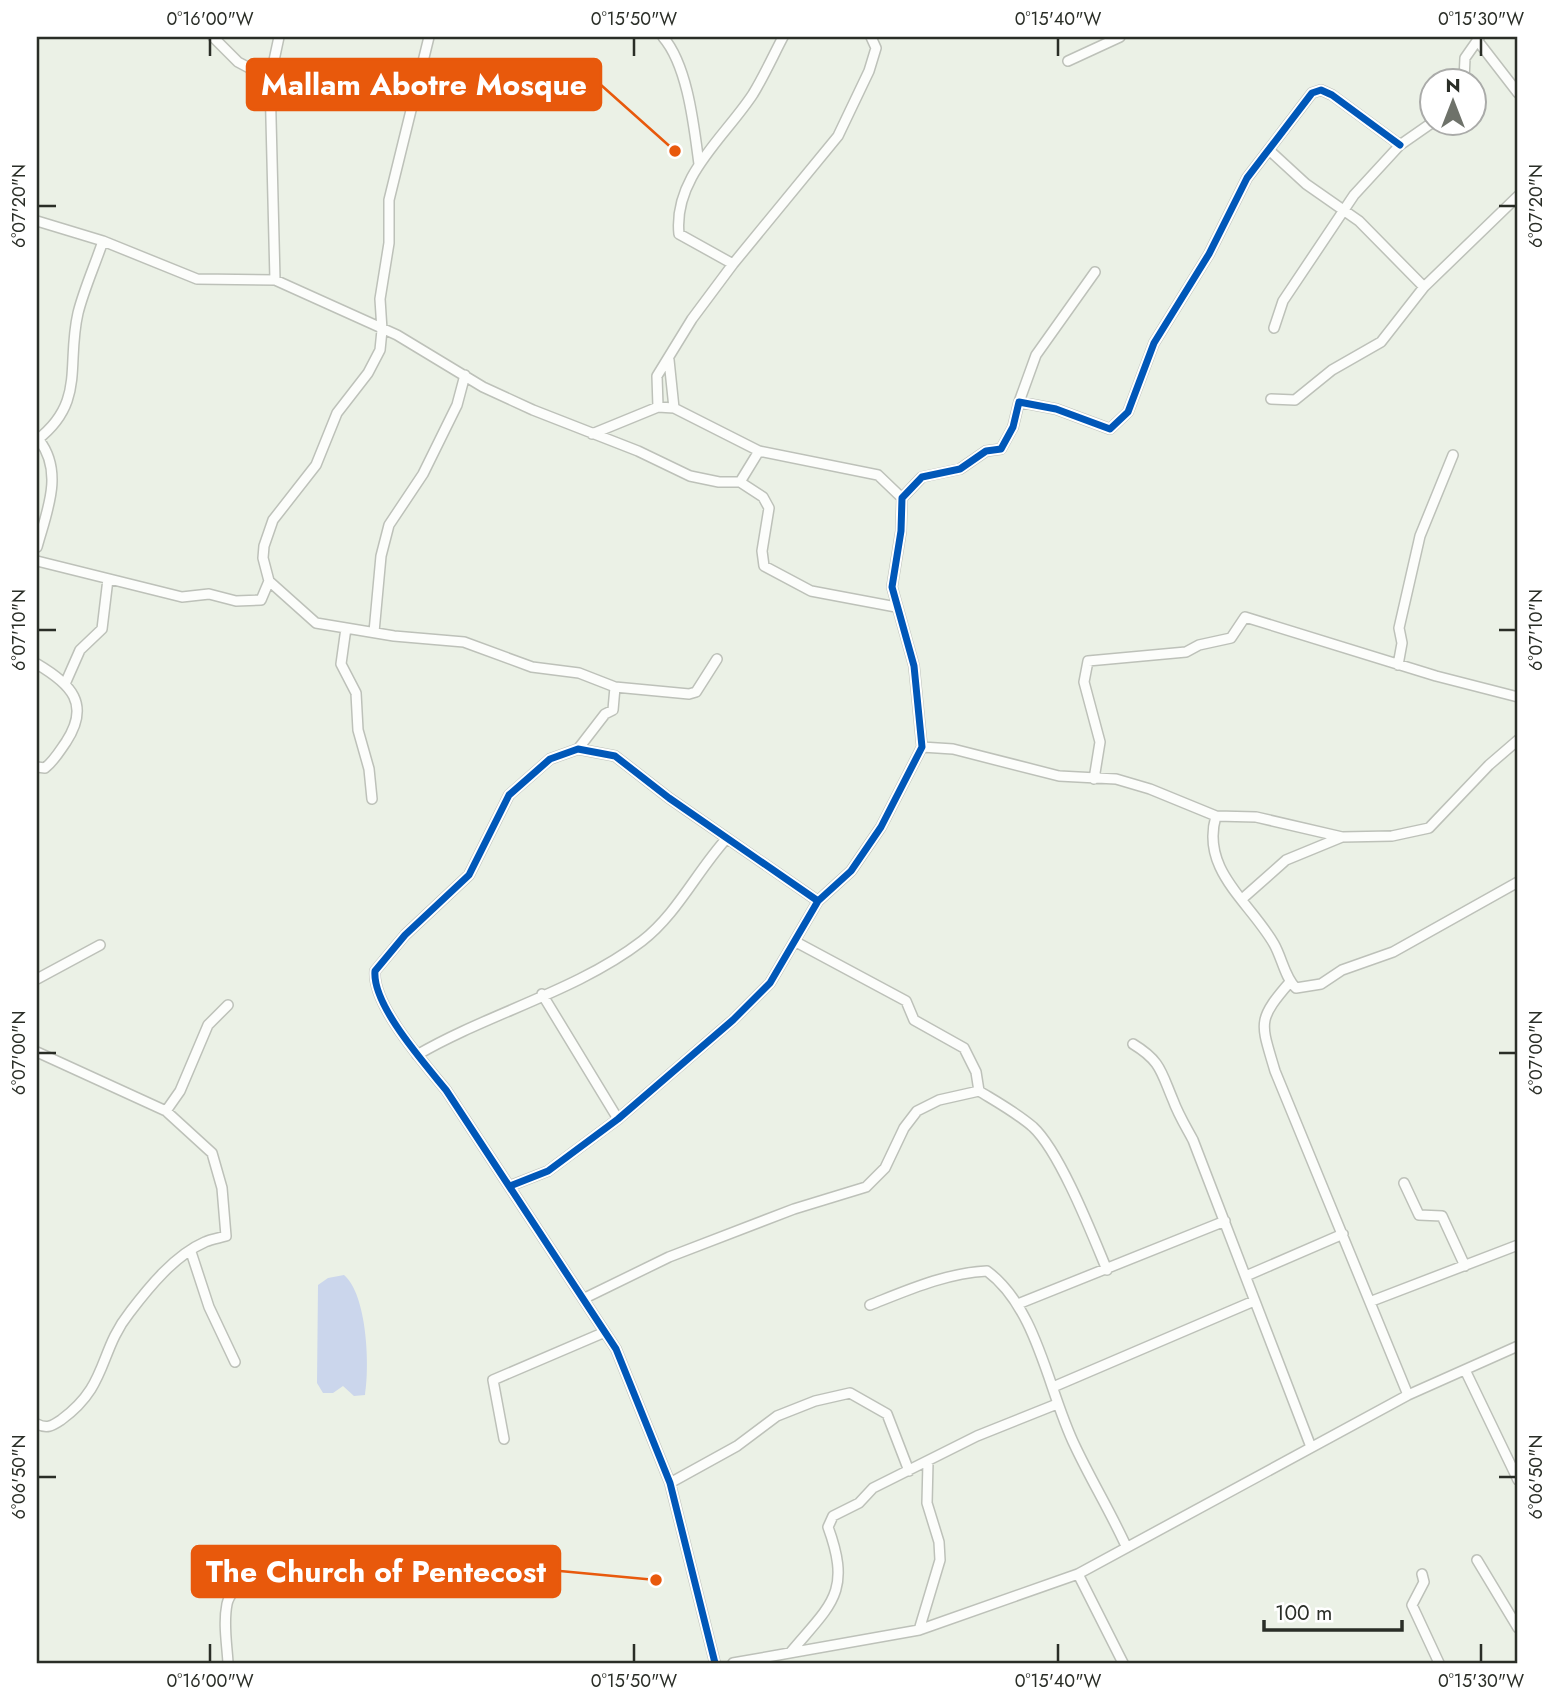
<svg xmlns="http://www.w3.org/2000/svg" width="1555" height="1700" viewBox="0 0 1555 1700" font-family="Jost,sans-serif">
<rect width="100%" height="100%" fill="#ebf1e6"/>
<path fill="#cbd6ec" d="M344,1275C367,1294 370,1366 365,1395L354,1396L343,1386L333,1393H323L317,1383L318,1285L328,1278Z"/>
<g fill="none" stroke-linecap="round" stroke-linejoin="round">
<g stroke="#bdc1b9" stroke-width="12">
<path id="street" d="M213,37L238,62L270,79L275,280
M663,37C688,66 694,127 699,164
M1477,40L1518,93
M1068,61L1120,37
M270,79L279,37
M1464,80L1465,58L1479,38
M1269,150L1306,184L1359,221L1424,287
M37,221L103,241L197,279L275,280L397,335L483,387L533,410L638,451L690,476L719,482H740L763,497L769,508L762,551L764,566L811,591L896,607
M733,264L679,234C673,177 725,137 753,94C764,76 773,56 783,37
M1274,328L1283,301L1354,195L1400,145L1433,122
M669,360L674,408
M1271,399L1295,400L1332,370L1381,342L1424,287L1518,196
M1019,402L1036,355L1095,272
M658,407L674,408L759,451L878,475L902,498
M592,434L658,407L657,376L692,319L733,264L838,136L869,71L876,48L871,37
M37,440C86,402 66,365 78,313C84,289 95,265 103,241
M740,482L759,451
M37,547C47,511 64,472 39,440
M37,561L182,597L209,594L236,601L261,600L269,581
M346,628L316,623L269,581L263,558L264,546L273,520L316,465L337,413L368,373L380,350L382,330L380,299L389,243V200L429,37
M374,632L381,556L389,525L423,474L457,405L465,375
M37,664C71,684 91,704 66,742C59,752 54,761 45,768L37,767
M1398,665L1402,643L1399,628L1420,536L1453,455
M65,684L80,650L102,629L108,579
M615,687L689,694L696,692L717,659
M922,747L953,749L1059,776L1116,779L1150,789L1216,816C1200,870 1250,902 1274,944C1282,958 1285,978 1296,988L1321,984L1342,970L1393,952L1518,882
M1094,779L1100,742L1084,682L1088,661L1186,652L1199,645L1231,638L1245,617L1436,676L1518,697
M372,799L369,769L358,730L356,693L341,664L346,628L394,636L464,642L532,667L579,673L615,687L613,710L605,714L578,749
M1216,816L1256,817L1342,837L1392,836L1429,828L1489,765L1518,740
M1242,899L1286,860L1342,837
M796,942L906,1001L914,1020L964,1048L976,1072L979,1091
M37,979L100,945
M1290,982C1256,1021 1261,1023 1275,1071L1408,1395
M542,994L618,1119
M1133,1044C1161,1061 1161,1072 1173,1100C1178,1114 1186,1127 1193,1140L1311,1447
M37,1052L166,1111L180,1091L208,1025L228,1005
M417,1055C489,1013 577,991 642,941C677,914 697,871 727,838
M1404,1183L1419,1215L1442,1216L1465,1266
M510,1186L548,1171L618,1119L733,1020L770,983L818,901L851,871L881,827L922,747L914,666L892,587L901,531L902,498L922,477L960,469L986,451L1001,449L1013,427L1019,402L1056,409L1110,429L1128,412L1154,343L1209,254L1247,178L1312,93L1321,90L1332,95L1400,145
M191,1252L209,1307L235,1362
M1246,1276L1343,1234
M585,1298L669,1257L794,1209L866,1187L885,1168L904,1128L917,1111L939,1100L979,1091C997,1102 1017,1113 1033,1127C1060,1152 1092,1234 1107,1270
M1372,1301L1518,1245
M1018,1304L1225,1221
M870,1305C908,1290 946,1273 987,1271C1038,1309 1048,1391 1075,1446C1091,1480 1110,1511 1126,1546
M1466,1372L1518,1480
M1053,1387L1254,1301
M37,1424C47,1429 52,1426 61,1420C109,1385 98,1352 130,1312C149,1287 175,1255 205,1242C211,1239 219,1238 226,1236L222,1188L212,1153L166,1111
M504,1439L493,1380L605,1332
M670,1483L737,1446L777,1416L815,1401L850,1393L887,1414L909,1471
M1477,1560L1518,1628
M1078,1574L1123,1663
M1422,1574L1424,1582L1412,1605L1439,1663
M919,1630L940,1560L939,1542L927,1503L928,1462
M790,1653C831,1604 852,1593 828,1527L833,1516L859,1503L873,1488L977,1436L1057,1404
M228,1663C227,1644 223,1624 227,1604C229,1594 238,1585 245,1578C287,1540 350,1560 401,1561C443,1562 488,1554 529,1568
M715,1663L670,1483L616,1349L446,1090C425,1064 372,1005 375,971L405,935L469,875L509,795L550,759L578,749L615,756L669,798L818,901
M733,1663L919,1630L1078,1574L1408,1395L1518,1346"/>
</g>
<use href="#street" stroke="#fcfdfb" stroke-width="9"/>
<g stroke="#fff" stroke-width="11">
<path id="cycleway" d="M510,1186L548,1171L618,1119L733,1020L770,983L818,901L851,871L881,827L922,747L914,666L892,587L901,531L902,498L922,477L960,469L986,451L1001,449L1013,427L1019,402L1056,409L1110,429L1128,412L1154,343L1209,254L1247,178L1312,93L1321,90L1332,95L1400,145
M715,1663L670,1483L616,1349L446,1090C425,1064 372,1005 375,971L405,935L469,875L509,795L550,759L578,749L615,756L669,798L818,901"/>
</g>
<use href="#cycleway" stroke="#0057b8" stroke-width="7"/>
</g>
<path fill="none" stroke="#2a2e27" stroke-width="2.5" d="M210,38V56M634,38V56M1058,38V56M1481,38V56M38,206H56M1499,206H1516M38,630H56M1499,630H1516M38,1053H56M1499,1053H1516M38,1477H56M1499,1477H1516M210,1644V1662M634,1644V1662M1058,1644V1662M1481,1644V1662"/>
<path fill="none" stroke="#e8590c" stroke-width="2.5" d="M675 151L601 85M656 1580L560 1571"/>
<g fill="#e8590c" stroke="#fff" stroke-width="2.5">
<circle cx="675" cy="151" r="7"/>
<circle cx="656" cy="1580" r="7"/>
</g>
<g fill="#e8590c" stroke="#e8590c" stroke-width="2.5">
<rect x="247" y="59" width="354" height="51" rx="7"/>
<rect x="192" y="1546" width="368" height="51" rx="7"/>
</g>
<g font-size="30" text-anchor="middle" font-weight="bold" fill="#fff">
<text x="424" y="95">Mallam Abotre Mosque</text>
<text x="376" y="1582">The Church of Pentecost</text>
</g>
<rect width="1555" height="1700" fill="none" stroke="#ffffff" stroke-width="77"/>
<g transform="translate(1453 102)"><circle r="33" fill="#ffffff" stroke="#aaaba9" stroke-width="2"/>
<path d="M0-5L12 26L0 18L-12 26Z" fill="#6e726a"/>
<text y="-10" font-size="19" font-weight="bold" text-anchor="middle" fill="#2a2e27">N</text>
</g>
<path d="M1264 1620v10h138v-10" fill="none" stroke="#2a2e27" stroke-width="3.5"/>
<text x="1275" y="1620" font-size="21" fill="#2a2e27" stroke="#ffffff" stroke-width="5" paint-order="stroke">100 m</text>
<rect x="38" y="38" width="1478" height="1624" fill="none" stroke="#2a2e27" stroke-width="2.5"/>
<g font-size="18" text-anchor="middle" fill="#2a2e27">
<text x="210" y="25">0°16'00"W</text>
<text x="634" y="25">0°15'50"W</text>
<text x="1058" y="25">0°15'40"W</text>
<text x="1481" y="25">0°15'30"W</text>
<text transform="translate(19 206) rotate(-90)" y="6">6°07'20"N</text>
<text transform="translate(1536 206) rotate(-90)" y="6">6°07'20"N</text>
<text transform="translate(19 630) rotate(-90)" y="6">6°07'10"N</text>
<text transform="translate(1536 630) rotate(-90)" y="6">6°07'10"N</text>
<text transform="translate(19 1053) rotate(-90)" y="6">6°07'00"N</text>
<text transform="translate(1536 1053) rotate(-90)" y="6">6°07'00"N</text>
<text transform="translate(19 1477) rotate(-90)" y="6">6°06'50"N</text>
<text transform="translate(1536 1477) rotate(-90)" y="6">6°06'50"N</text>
<text x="210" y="1687">0°16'00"W</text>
<text x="634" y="1687">0°15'50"W</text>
<text x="1058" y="1687">0°15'40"W</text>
<text x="1481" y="1687">0°15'30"W</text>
</g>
</svg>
